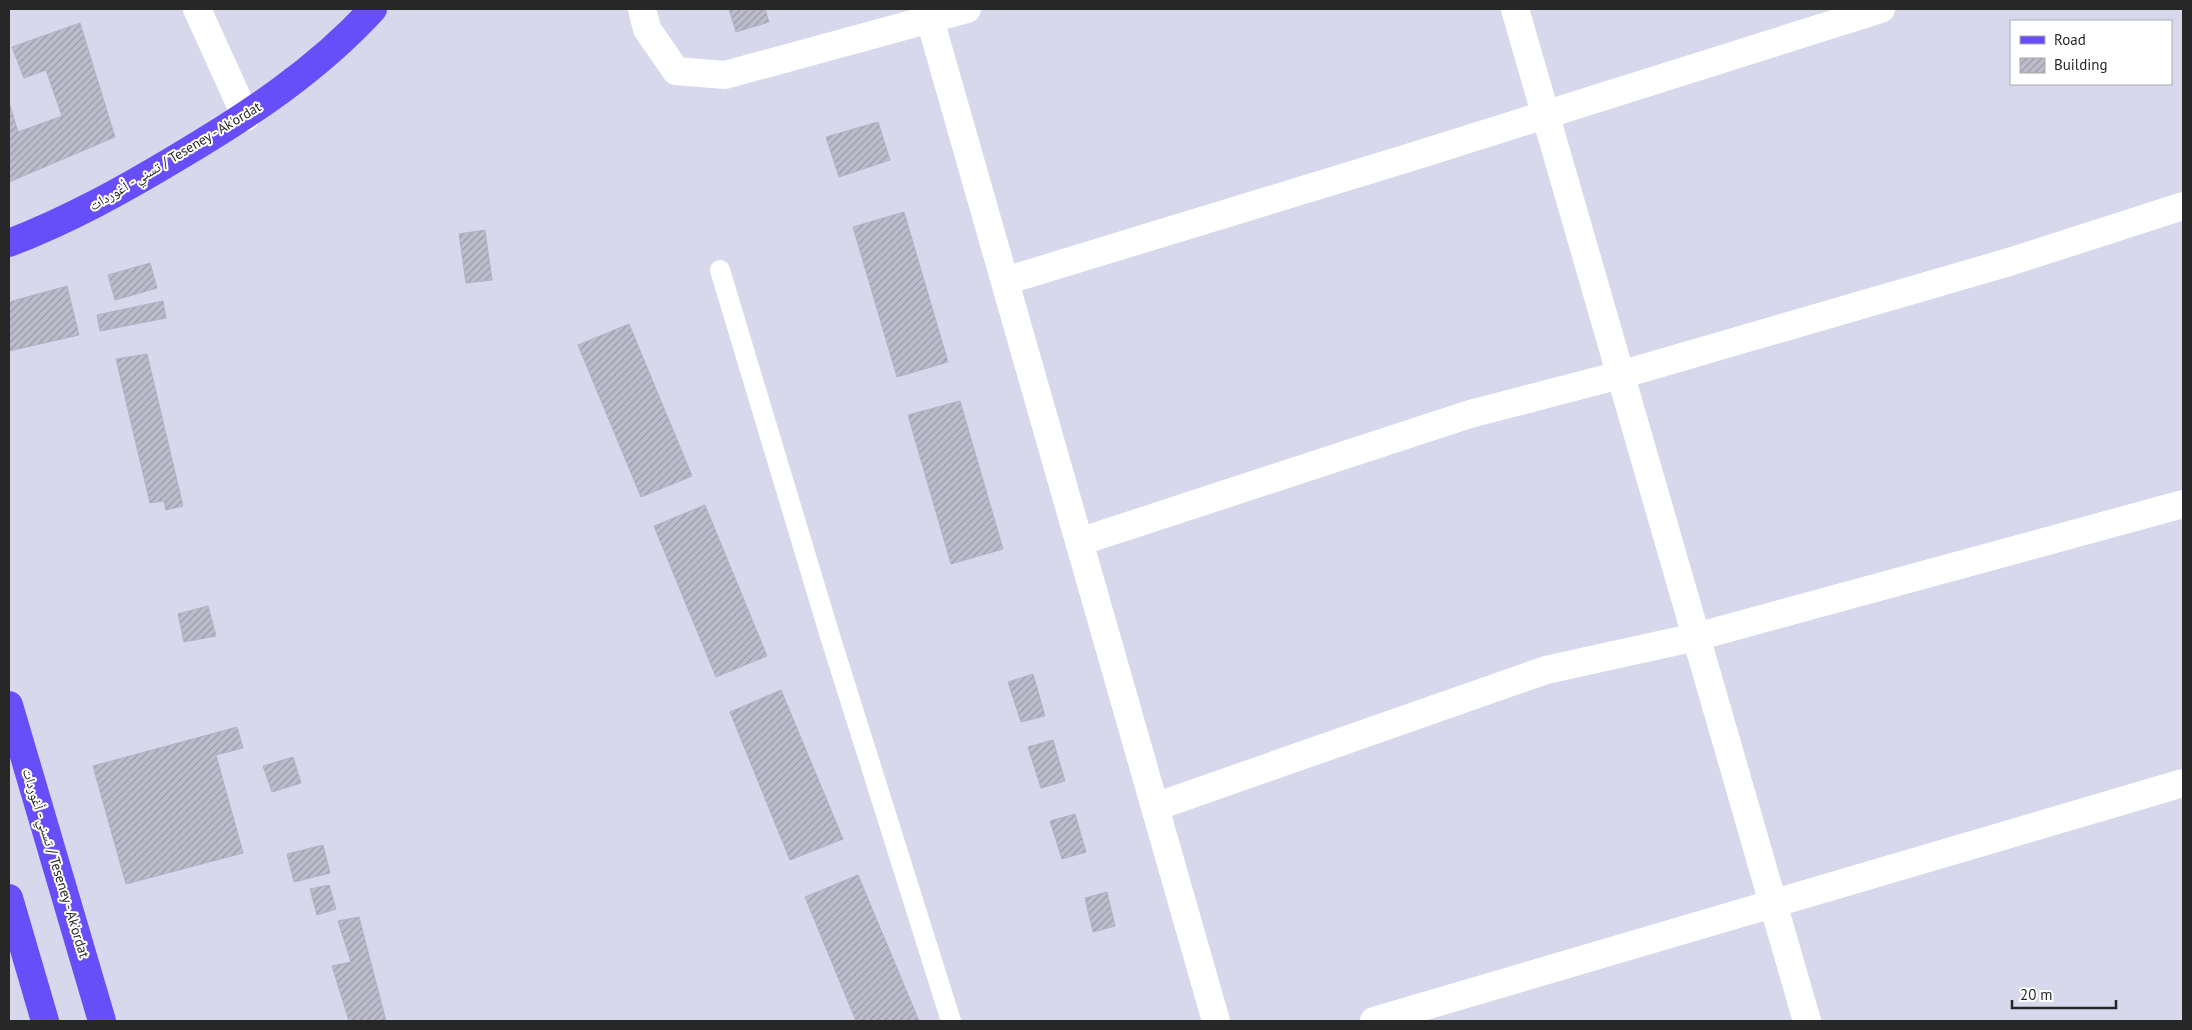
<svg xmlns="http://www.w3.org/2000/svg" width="2192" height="1030" viewBox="0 0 2192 1030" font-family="'PT Sans','Noto Naskh Arabic',sans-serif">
<defs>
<pattern id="building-hatch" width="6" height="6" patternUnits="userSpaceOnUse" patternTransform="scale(1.25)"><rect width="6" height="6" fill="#bcbccc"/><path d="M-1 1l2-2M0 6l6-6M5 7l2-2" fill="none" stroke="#9999a6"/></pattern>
</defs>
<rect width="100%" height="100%" fill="#d7d8eb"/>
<path fill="url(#building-hatch)" stroke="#b2b1c6" d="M729,9H765L769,22L736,32Z
M80,23L115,137L9,182V102L18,132L62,116L46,70L24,78L12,47Z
M878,122L890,160L839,177L826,137Z
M904,212L948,362L897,377L853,227Z
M485,230L492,280L466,283L459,234Z
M150,263L157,288L115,300L108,275Z
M67,286L79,335L9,351V302Z
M163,301L166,318L100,331L97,315Z
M629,324L692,476L641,497L578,345Z
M147,354L183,506L166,510L164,501L150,503L116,359Z
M960,401L1003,549L951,564L908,415Z
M705,505L767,656L716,677L654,526Z
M208,606L216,636L184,642L178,614Z
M1033,674L1045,716L1021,722L1008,682Z
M781,690L843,839L790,860L730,712Z
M237,727L243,748L216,755L243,853L126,884L93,766Z
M1053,740L1065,781L1041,788L1028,747Z
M293,757L301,783L272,792L263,766Z
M1075,814L1086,852L1062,859L1050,821Z
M323,845L330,873L294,882L287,854Z
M858,875L919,1021H856L805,897Z
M329,885L336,909L317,915L310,889Z
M1107,892L1115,926L1093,932L1085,898Z
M359,917L386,1021H349L332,966L351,962L338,921Z"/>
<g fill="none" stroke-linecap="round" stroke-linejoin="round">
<path stroke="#fff" stroke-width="20" d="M720,270L830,636L951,1021"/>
<path stroke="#fff" stroke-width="28" d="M197,9L246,117
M642,9L647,29L676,71L725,75L967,9
M927,9L1216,1021
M1515,9L1807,1021
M1005,281L1408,158L1881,9
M1079,542L1470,414L1620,375L2009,262L2183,206
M1155,807L1546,670L1696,637L2183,504
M1374,1021L2183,783"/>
<path stroke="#684ef9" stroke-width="28" d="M9,243C69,220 123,190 178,157C249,115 317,70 373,9
M9,705L102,1021
M9,898L45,1021"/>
</g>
<g text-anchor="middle" stroke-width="4" stroke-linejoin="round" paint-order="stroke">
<g font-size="14" fill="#272727" stroke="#fff">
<text transform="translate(175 156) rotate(-31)" y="5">تسني - أغوردات / Teseney - Ak'ordat</text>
<text transform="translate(56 863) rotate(73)" y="5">تسني - أغوردات / Teseney - Ak'ordat</text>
</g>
</g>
<rect width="2192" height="1030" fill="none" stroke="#272727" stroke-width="20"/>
<rect x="2010" y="20" width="162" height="65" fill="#ffffff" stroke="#a9a9a9"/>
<rect x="2020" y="36" width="25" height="8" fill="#684ef9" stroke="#a9a9a9"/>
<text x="2054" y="45" font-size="15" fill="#272727">Road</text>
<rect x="2020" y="58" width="25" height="15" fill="url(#building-hatch)" stroke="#a9a9a9"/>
<text x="2054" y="70" font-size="15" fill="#272727">Building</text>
<path d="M2012 1000v8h104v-8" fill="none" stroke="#272727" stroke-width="2.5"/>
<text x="2020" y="1000" font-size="15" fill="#272727" stroke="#ffffff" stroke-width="4" paint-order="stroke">20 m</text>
</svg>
